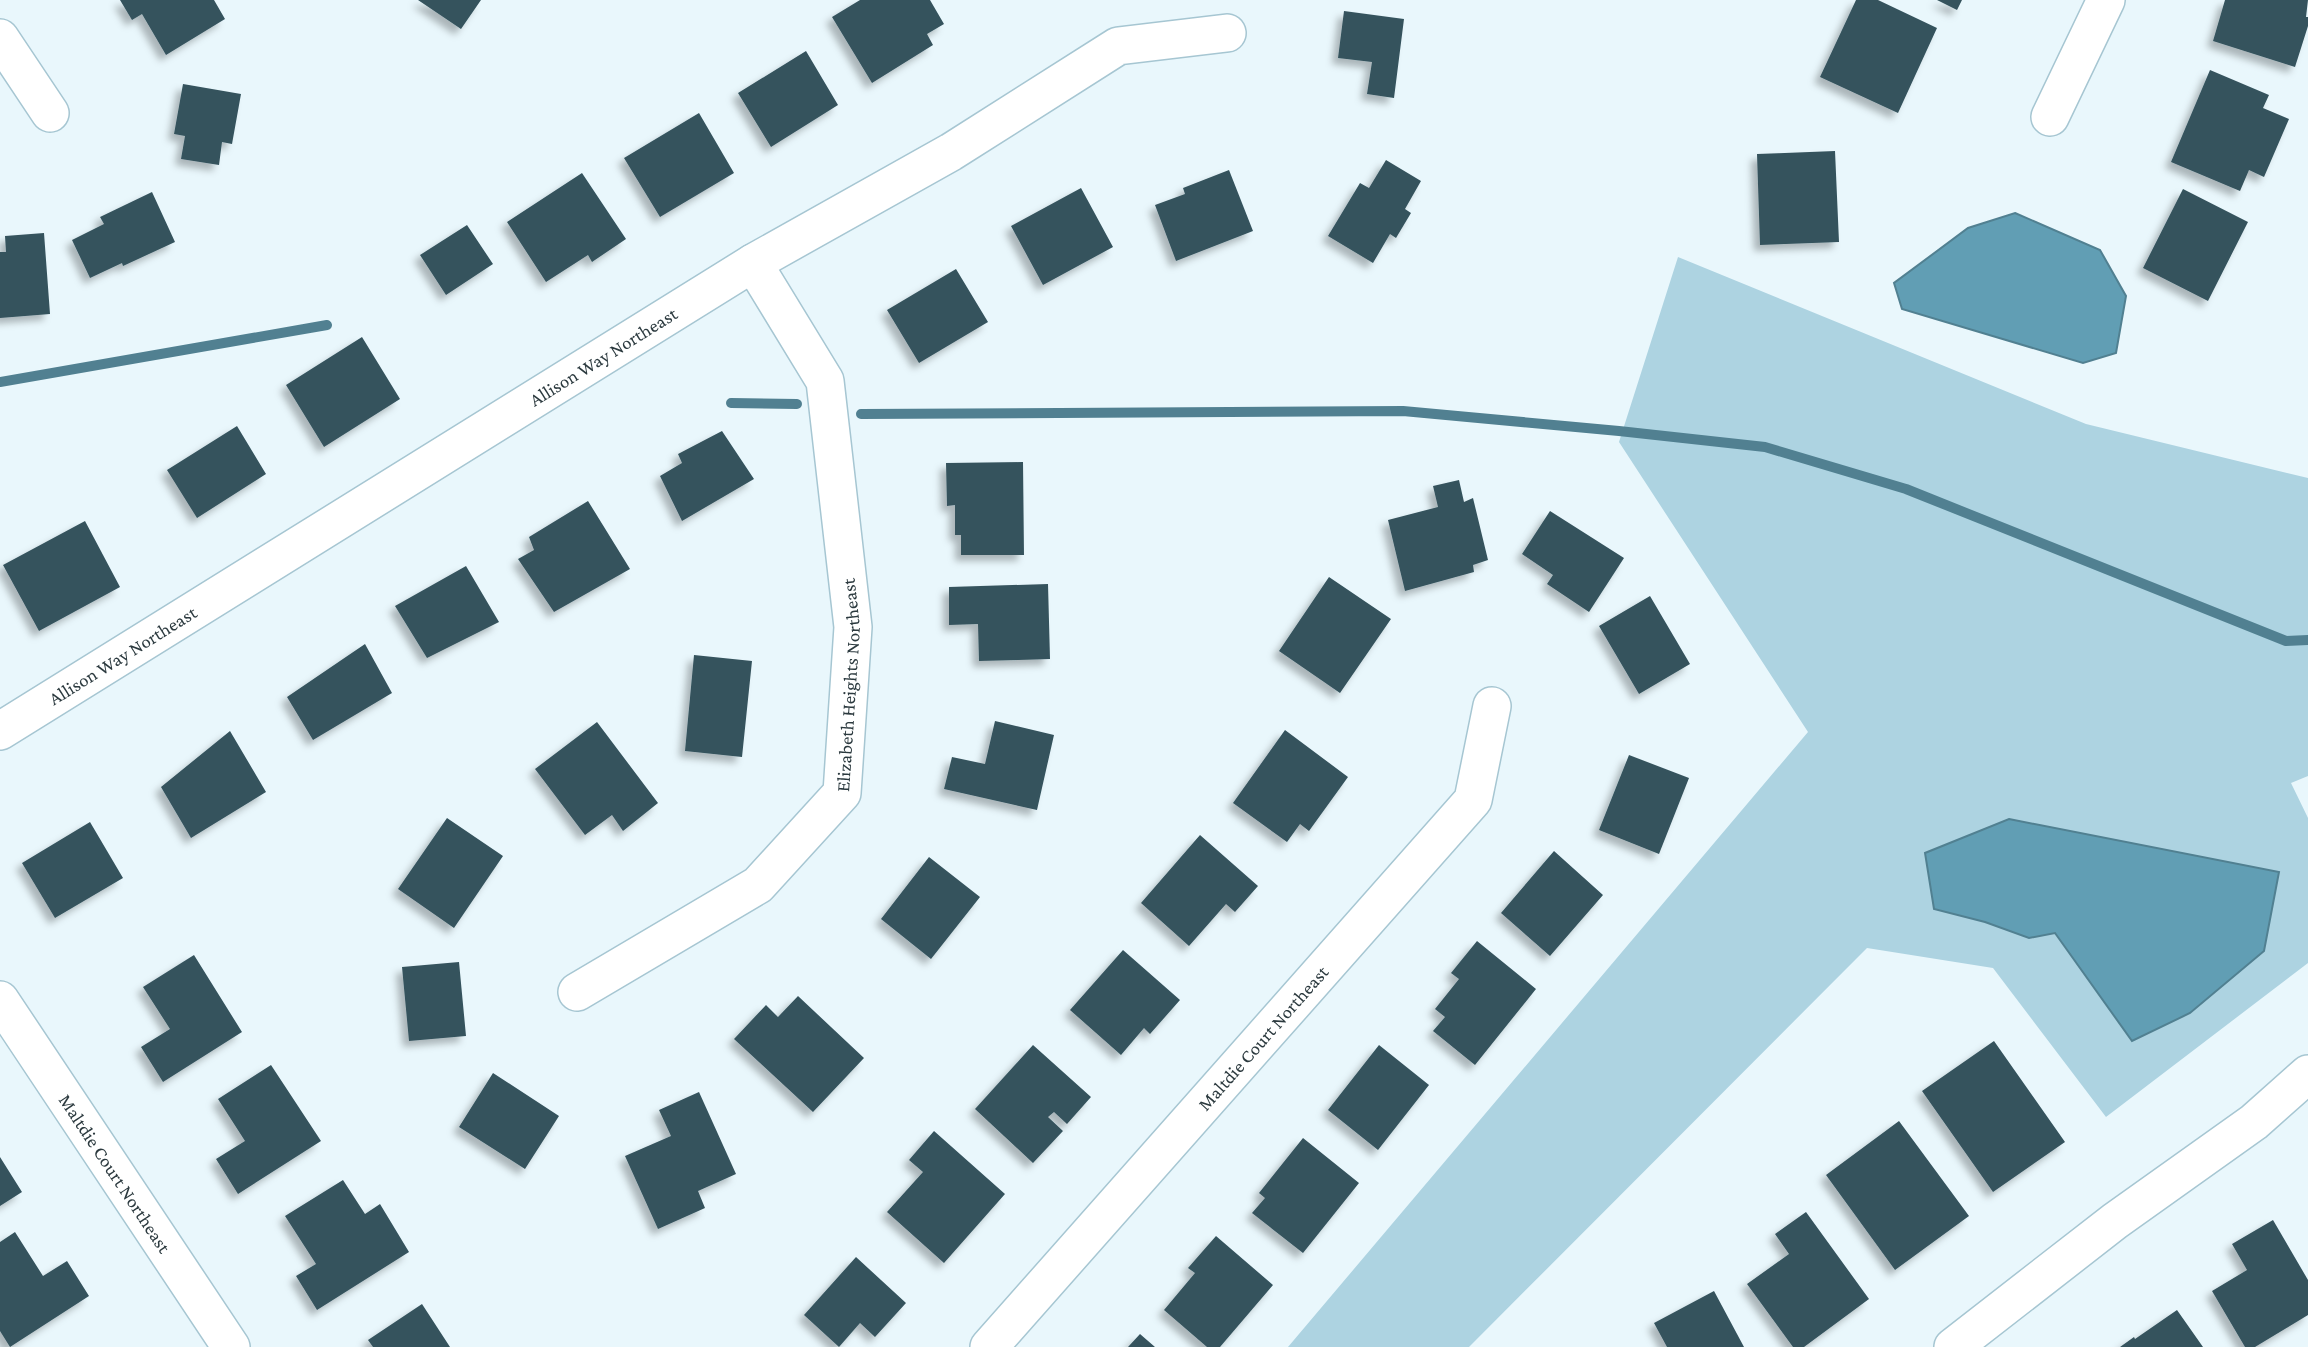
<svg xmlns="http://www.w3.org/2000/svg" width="2308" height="1347" viewBox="0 0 2308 1347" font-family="'Crimson Pro',serif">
<defs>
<filter id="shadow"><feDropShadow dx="-6" dy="6" stdDeviation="3.5" flood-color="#0004"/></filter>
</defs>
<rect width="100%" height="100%" fill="#e9f7fc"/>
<path fill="#add3e1" d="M1678,257L2086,424L2308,478V776L2291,783L2308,818V963L2106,1117L1993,968L1867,948L1469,1347H1288L1808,732L1619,442Z"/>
<path fill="#619eb4" stroke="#518091" stroke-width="2" d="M2015,213L2100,250L2126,296L2116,353L2083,363L1902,309L1894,283L1968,228Z
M2009,819L2279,872L2264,951L2190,1013L2132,1041L2055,933L2029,938L1985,922L1934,909L1925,853Z"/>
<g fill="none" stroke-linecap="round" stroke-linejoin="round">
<path stroke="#518091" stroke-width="10" d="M0,382L327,325
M731,403L797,404
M861,414L1403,411L1619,431L1765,447L1906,489L2286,641L2308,640"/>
</g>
<path fill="#35535d" filter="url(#shadow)" d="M120,0H214L225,19L166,55L142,14L132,20Z
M418,0H481L461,29Z
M860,0H930L944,24L927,34L933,45L872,83L832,17Z
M1856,0H1878L1937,28L1898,113L1820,77Z
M1937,0H1962L1957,10Z
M2225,0H2308L2306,17H2308V26L2295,67L2213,41Z
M1344,11L1404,19L1394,98L1367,94L1372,62L1338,58Z
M806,51L838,105L771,147L738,93Z
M2210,70L2269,95L2263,108L2289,119L2264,177L2249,170L2240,191L2171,162Z
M183,84L241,94L232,144L222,142L219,165L181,159L185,136L174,134Z
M699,113L734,173L660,217L624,158Z
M1835,151L1839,242L1760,245L1757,154Z
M1386,160L1421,181L1405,209L1411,213L1396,238L1390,234L1373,263L1328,236L1360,183L1369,188Z
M1229,170L1253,231L1176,261L1155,205L1185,194L1183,188Z
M582,173L626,239L592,262L588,255L546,282L507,222Z
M1081,188L1113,247L1043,285L1011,226Z
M2183,189L2248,222L2208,301L2143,268Z
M152,192L175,242L123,266L122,263L90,278L72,240L104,224L100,217Z
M467,225L493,264L446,295L420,255Z
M44,233L50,314L0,318V252H6L5,236Z
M956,269L988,322L919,363L887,310Z
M362,337L400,399L324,447L286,385Z
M237,426L266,474L197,518L167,470Z
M722,431L754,479L682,521L660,476L682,463L678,454Z
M1023,462L1024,555H961V535H955V505L947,506L946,463Z
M1459,480L1464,502L1473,498L1488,560L1473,565L1474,572L1405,591L1388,520L1438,507L1433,486Z
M588,501L630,569L554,612L518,559L534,550L529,537Z
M1550,511L1624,558L1589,612L1547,584L1553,575L1522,554Z
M85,521L120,587L39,631L3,565Z
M466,566L499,622L427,658L395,606Z
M1329,577L1391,619L1340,693L1279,651Z
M1048,584L1050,659L979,661L978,624L949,625V587Z
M1650,596L1690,664L1639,694L1599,626Z
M365,644L392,693L313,740L287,697Z
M694,655L752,661L742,757L685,751Z
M995,721L1054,735L1037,810L944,789L952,757L985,764Z
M597,722L658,803L623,831L612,815L585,835L535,769Z
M1285,730L1348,777L1309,831L1300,824L1287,842L1233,803Z
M230,731L266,792L191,838L161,787Z
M1629,755L1689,778L1659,854L1599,830Z
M447,818L503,856L454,928L398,889Z
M90,822L123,878L55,918L22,863Z
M1200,835L1258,886L1235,912L1226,904L1189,946L1141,903Z
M1554,851L1603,895L1550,956L1501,913Z
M929,857L980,897L931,959L881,919Z
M1477,941L1536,989L1475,1065L1433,1031L1445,1017L1435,1009L1459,979L1451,973Z
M1123,950L1180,1000L1150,1034L1144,1028L1121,1055L1070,1010Z
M194,955L242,1032L163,1082L141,1047L170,1029L143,987Z
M459,962L466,1036L409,1041L402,967Z
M798,996L864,1058L813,1112L734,1039L766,1005L778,1017Z
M1994,1041L2065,1142L1993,1192L1922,1091Z
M1033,1045L1091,1097L1067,1124L1054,1112L1048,1117L1063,1131L1033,1163L975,1109Z
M1379,1045L1429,1085L1378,1150L1328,1110Z
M271,1065L321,1141L238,1194L216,1159L245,1141L218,1099Z
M493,1073L559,1116L525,1169L459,1127Z
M699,1092L736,1174L698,1191L705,1208L658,1229L625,1156L671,1136L659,1110Z
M1899,1121L1969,1216L1895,1270L1826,1175Z
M934,1131L1005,1194L944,1263L887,1212L923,1172L909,1160Z
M1303,1138L1359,1183L1303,1253L1252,1213L1265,1198L1259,1193Z
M0,1157L22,1192L0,1206Z
M343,1180L365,1214L380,1204L409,1252L317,1310L296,1276L316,1264L285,1216Z
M1806,1212L1869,1299L1804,1347H1793L1747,1284L1789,1254L1775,1234Z
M2273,1220L2308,1280V1315L2255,1347H2245L2212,1291L2247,1270L2232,1244Z
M15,1232L43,1276L67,1261L89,1296L10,1347L0,1331V1242Z
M1216,1236L1273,1285L1220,1347H1207L1164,1310L1195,1273L1188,1268Z
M856,1257L906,1303L875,1337L860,1323L839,1347L804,1315Z
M1714,1291L1744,1347H1667L1654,1323Z
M422,1304L450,1347H373L368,1340Z
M2177,1310L2203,1347H2120L2134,1337L2135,1339Z
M1140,1334L1155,1347H1128Z"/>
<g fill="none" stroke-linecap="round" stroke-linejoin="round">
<g stroke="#a6c6d2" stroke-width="40">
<g id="street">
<path d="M0,38L50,113"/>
<path d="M2050,117L2106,0"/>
<path id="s1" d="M0,731L753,263L951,152L1118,46L1227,33"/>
<path id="s2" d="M577,992L758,885L842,793L853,627L825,381L753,263"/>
<path id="s3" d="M0,1000L231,1347"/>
<path id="s4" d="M989,1347L1473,800L1492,706"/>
<path d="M1953,1347L2115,1221L2254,1122L2308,1074"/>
</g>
</g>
<use href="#street" stroke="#fff" stroke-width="37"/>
</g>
<g text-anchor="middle" stroke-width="7" stroke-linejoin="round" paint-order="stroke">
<g font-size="19" fill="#2c3a3f" stroke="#fff">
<text dy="7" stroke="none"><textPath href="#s1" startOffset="710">Allison Way Northeast</textPath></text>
<text dy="7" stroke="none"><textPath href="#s1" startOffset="144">Allison Way Northeast</textPath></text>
<text dy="7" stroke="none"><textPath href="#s2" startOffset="443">Elizabeth Heights Northeast</textPath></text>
<text dy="7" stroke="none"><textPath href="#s4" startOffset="413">Maltdie Court Northeast</textPath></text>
<text dy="7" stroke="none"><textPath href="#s3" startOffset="208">Maltdie Court Northeast</textPath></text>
</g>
</g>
</svg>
